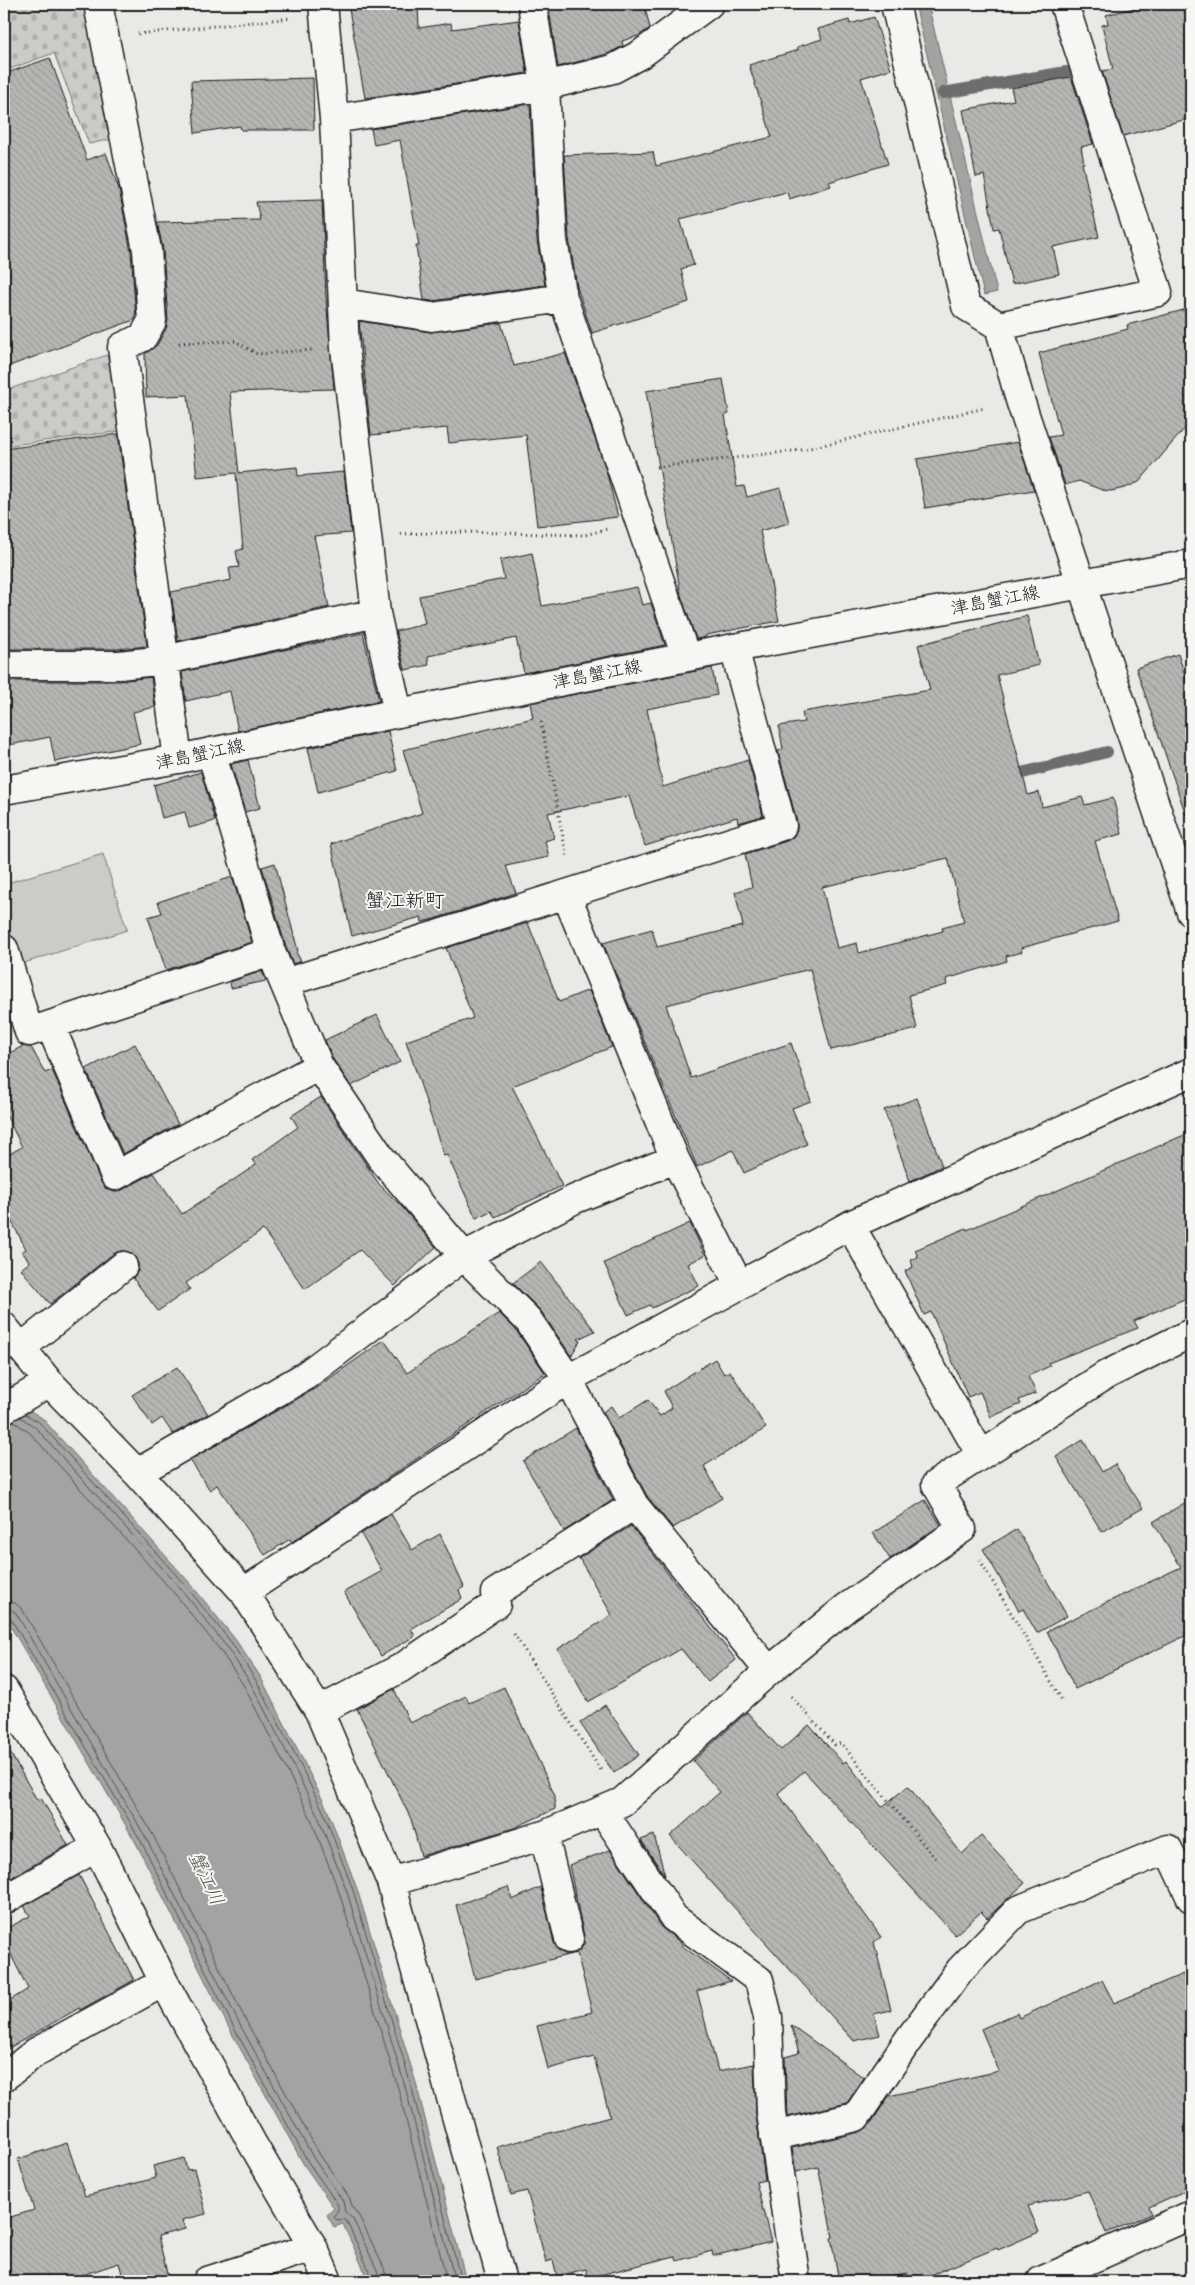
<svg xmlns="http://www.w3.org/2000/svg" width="1195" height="2285" viewBox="0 0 1195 2285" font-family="Mynerve,'Klee One',sans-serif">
<defs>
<pattern id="cemetery-stones" width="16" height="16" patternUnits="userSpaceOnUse" patternTransform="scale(1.25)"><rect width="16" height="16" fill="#cbcbc7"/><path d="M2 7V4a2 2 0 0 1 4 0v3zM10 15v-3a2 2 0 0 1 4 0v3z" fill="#aeaeaa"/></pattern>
<pattern id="building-back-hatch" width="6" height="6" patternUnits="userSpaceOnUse" patternTransform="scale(1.25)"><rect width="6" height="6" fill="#b6b6b3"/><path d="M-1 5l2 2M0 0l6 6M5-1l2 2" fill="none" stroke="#9c9c99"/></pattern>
</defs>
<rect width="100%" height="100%" fill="#e9e9e5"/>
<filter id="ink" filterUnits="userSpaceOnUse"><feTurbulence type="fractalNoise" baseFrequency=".02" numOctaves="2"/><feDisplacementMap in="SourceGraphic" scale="10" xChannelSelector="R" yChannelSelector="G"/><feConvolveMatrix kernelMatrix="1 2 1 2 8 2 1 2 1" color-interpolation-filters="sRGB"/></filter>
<g filter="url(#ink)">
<path fill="#cbcbc7" stroke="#747472" d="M103,854L127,930L18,965L4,913V884Z"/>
<path fill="url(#cemetery-stones)" stroke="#747472" d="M4,4H85L112,139L89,144L54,53L4,71Z
M107,355L122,431L4,446V391Z"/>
<path fill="#a3a3a1" stroke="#6d6d6c" d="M915,4H928L997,292L984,295Z
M4,1375L29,1410L42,1418L189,1582L235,1639L260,1676L299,1752L328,1811L357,1889L416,2083L466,2281H369L343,2224L334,2227L327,2215L334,2208L304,2165L230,2030L136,1843L4,1615Z"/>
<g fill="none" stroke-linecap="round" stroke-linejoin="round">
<path stroke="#525251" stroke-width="1" d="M25,1414L39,1422L185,1585L231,1642L255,1679L295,1754L324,1813L353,1890L411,2085L461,2281
M20,1417L35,1427L181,1589L226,1646L250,1682L289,1757L318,1816L347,1892L405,2086L455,2281
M13,1421L30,1433L175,1594L220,1650L244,1686L282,1760L311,1819L340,1895L398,2088L447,2281
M4,1600L15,1603L22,1609L153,1835L246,2021L320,2155L349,2197L353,2208L359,2216L384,2268L387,2281
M4,1608L10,1609L16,1613L146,1838L240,2025L314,2159L343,2201L345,2212L353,2219L377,2270L380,2281
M4,1614L10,1617L141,1841L234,2028L308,2162L338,2205V2210L334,2217L337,2220L343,2219L347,2222L374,2281"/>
<path stroke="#6d6d6c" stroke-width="12" d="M943,93L1066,72
M1006,777L1107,752"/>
</g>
<path fill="url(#building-back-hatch)" stroke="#1c1c1c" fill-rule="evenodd" d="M348,4H418L419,28L451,23L452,29L519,20L527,73L365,98Z
M571,4H644L650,28L638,36L622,41L623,46L607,54L558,67L549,9Z
M1150,4H1191V118L1123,136L1102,71L1113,69L1102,25L1108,24L1106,15Z
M874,17L891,69L861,78L888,164L829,182L831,186L789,199L787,192L680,219L694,265L681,269L689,302L592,333L577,287L569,238L564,155L653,152L656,166L772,137L749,65L798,50L797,47L822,39L818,29L849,20L850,24Z
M50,58L87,160L106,153L119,189L131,252L136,317L134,320L4,368V74Z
M1071,77L1093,144L1081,147L1084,163H1082L1099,237L1053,247L1059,274L1012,284L999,228L994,229L984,175L976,177L963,110L1014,100L1011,88Z
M313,78L314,130H241L240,126L195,133L191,81Z
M530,104L537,241L545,285L432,301L424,300L416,246H419L400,140L374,145L371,129Z
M322,200L326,298L334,389L230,392L239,473L297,467L298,476L344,472L351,533L314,536L329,607L178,641L171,592L231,580L229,568L239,567L236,551L243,549L236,473L197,477L188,395L146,397L145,354L157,345L166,329L168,320L163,249L157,222L260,220L256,202Z
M1191,308V421L1139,482L1125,488L1111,491L1102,490L1079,481L1065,485L1049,437L1061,435L1039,353L1128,329L1127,325Z
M359,321L430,332L501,323L514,366L565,353L606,470L618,517L537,526L526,435L449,443L447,428L371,435Z
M723,379L729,414L725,415L737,487L744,486L747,497L780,488L789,523L760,531L779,621L706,635V637L696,639L681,595L646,391Z
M118,434L147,646L118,649H4V449Z
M1018,442L1034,490L925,508L917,459Z
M532,553L542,606L637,587L642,605L651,603L665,645L524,673L516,638L428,656L429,665L405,670L396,631L425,624L419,596L504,579L500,560Z
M1027,616L1039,665L997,675L1028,795L1039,792L1042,807L1082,797L1085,805L1113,798L1122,834L1095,841L1118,921L1021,948L1022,952L1006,956L1007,961L946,979L947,985L909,995L917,1029L831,1050L810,969L666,1005L691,1078L791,1043L811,1101L792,1108L807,1144L744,1173L733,1150L697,1167L603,943L652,929L657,947L743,926L735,892L752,887L745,854L787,841L794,836L797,829V822L778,751L783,749L779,726L804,722L802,712L930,690L918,645ZM948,858L964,922L942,928L943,931L859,953L857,943L837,948L822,887Z
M363,633L379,701L238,731L230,691L186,701L182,672Z
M1178,654L1191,693V814L1186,815L1136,668Z
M712,668L717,695L647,709L663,787L748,760L763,816L738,823L737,817L645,846L629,796L548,813L554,838L545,841L549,857L506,866L516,893L434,919L422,922L421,917L352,936L331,844L422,813L403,750L533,718L530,703Z
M151,677L155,707L133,712L140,744L55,762L50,737L4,746V681H119Z
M388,731L397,771L318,792L308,748Z
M248,760L260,808L245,812L231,764Z
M201,772L215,821L189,828L185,812L162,818L154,785Z
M275,863L298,951L296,952L301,961L293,964L286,947L262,867Z
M232,877L252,942L166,970L148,917L162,913L158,902Z
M528,923L559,1002L589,990L612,1047L512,1086L562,1186L495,1217L491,1211L476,1218L447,1155L444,1156L406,1041L473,1018L446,948Z
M262,971L266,981L231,988L230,982Z
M377,1015L400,1062L351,1086L333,1059L325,1040Z
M135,1044L178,1124L123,1154L86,1069Z
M23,1046L31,1047L45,1073L52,1070L101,1182L106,1189L115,1192L122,1190L154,1173L182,1214L256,1165L252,1160L298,1127L291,1116L321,1097L379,1184L402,1207L436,1247L395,1286L360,1250L305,1289L263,1230L186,1283L190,1289L158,1311L133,1278L138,1271V1264L135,1257L129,1252L121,1251L113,1254L50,1304L21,1269L30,1262L22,1252L26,1249L4,1207V1157L22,1147L4,1111V1056Z
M917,1098L942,1166L910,1181L884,1110Z
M1191,1132V1296L1134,1321L1138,1328L1048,1363L1050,1366L1028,1376L1036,1393L1019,1400L1021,1404L991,1417L980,1392L968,1397L931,1312L924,1315L905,1271L913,1267L911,1260L918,1257L915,1250L966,1228L967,1230Z
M690,1223L705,1255L688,1264L699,1286L652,1308L650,1305L628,1315L604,1263Z
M541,1262L595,1331L578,1339L580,1341L571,1356L541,1311L513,1283Z
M499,1313L516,1330L545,1373L292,1542L290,1539L265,1555L217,1485L210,1490L190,1460L313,1390L384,1340L407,1373Z
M715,1359L724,1374L730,1371L766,1428L704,1466L722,1498L673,1528L647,1496L603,1412L611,1406L619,1418L648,1400L660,1416L672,1408L664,1391Z
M177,1367L208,1414L173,1434L162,1418L152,1425L132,1395Z
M576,1428L613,1500L564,1531L523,1461Z
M1083,1440L1102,1472L1115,1464L1143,1508L1102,1532L1056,1457Z
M1191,1499V1633L1075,1689L1047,1631L1181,1567L1153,1522Z
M925,1500L941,1525L890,1559L873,1533Z
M391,1514L412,1550L440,1534L464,1587L459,1590L462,1598L460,1600L411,1629L415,1636L381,1656L344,1592L382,1571L361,1534Z
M631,1526L736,1660L708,1682L681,1649L588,1702L558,1649L612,1615L579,1558Z
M1017,1529L1067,1616L1037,1633L1023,1609L1019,1611L983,1549Z
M504,1687L555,1796V1809L514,1828L421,1856L411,1819L357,1709L394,1689L410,1723L466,1696L469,1703Z
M605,1705L639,1755L614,1773L580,1723Z
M747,1712L781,1750L809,1725L843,1763L846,1761L882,1807L908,1786L962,1854L981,1836L1025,1883L987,1918L981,1912L955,1935L804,1771L778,1793L881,1937L874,1942L891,2010L874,2014L880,2035L854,2041L670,1836L720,1792L693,1761Z
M4,1742L37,1800L41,1798L68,1845L9,1879L4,1870Z
M654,1835L665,1876L641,1840Z
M610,1850L661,1927L681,1943L682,1946L731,1981L697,1991L718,2071L754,2064L756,2115L765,2180L756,2182L771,2242L713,2256L712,2251L677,2261L675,2256L588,2278L586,2269L557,2276L553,2260L546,2262L527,2191L511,2195L497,2147L610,2117L594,2057L548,2069L537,2026L592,2012L577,1953L573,1954L580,1950L584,1944V1936L569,1865Z
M79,1875L134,1980L80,2010L79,2008L4,2051V2004L28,1989L4,1941V1930L30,1916L24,1906Z
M508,1887L512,1900L541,1887L554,1943L558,1950L564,1954H572L475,1979L456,1905Z
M1183,1974L1191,1994V2188L1149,2207L1152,2214L1106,2233L1088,2191L1028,2206L1039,2232L998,2250L997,2248L916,2281H911L907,2273L861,2281H839L831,2238L833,2237L818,2167L796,2172L792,2148L860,2132L869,2126L889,2096L999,2071L981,2029L1017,2013L1019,2018L1102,1980L1114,2003Z
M791,2025L864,2078L847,2103L787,2117L785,2057L799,2053Z
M67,2143L85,2196L156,2178L153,2166L184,2158L187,2170L194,2169L206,2214L182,2220L185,2229L158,2236L169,2281H124L119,2263L64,2281H4V2219L34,2210L18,2159Z"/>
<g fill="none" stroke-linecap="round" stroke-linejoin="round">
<g stroke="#1c1c1c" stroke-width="31">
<path id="minor" d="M98,4L147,250L152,321L143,337L122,347L178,759
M323,4L334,119L345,348L376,613L398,713
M532,4L545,86L553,240L563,298L686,657
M895,4L966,306L999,326L1020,400L1191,912
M334,119L545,86L613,69L641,54L709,4
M343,303L432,317L563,298
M999,326L1158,292L1064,4
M4,665H119L165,660L376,613
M211,752L271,952L319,1066L382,1159L464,1256L528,1320L568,1379L634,1505L769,1671
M566,894L675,1159L739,1285
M4,949L29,1032L271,952
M284,983L782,826L734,648
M50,1025L115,1176L319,1066
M850,1225L981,1455
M4,1327L49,1382L137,1473L244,1592L319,1711L391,1882L502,2281
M21,1348L123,1266
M4,1409L49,1382
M137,1473L305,1376L464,1256L575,1199L675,1159
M244,1592L568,1379L850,1225L1191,1072
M4,1690L97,1847L164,1982L252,2143L313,2247L328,2281
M319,1711L401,1668L496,1604L495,1593L634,1505
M602,1810L674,1918L759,1980L768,2017L771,2113L796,2281
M544,1835L569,1939
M391,1882L544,1835L622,1802L769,1671L847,1607L962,1529L936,1484L1106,1375L1191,1333
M4,1900L97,1847
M4,2077L36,2052L164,1982
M774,2136L856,2117L909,2039L960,1970L1018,1910L1168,1849L1191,1898
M207,2281L313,2247
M1041,2281L1191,2215"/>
</g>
<g stroke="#1c1c1c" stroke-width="31">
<path id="major" d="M4,790L178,759L398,713L734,648L1191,564"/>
</g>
<path stroke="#1c1c1c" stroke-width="3" stroke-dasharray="1 4" stroke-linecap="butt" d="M138,34L291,18
M179,343L235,341L257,354L312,350
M657,467L801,450L985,408
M401,534L462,532L585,535L607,529
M541,722L567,858
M980,1560L1063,1702
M514,1634L602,1772
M791,1696L835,1745L841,1743L935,1858"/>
<use href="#minor" stroke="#f6f6f2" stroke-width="28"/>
<use href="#major" stroke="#f6f6f2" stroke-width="28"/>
</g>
</g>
<g text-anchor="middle" stroke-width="4" stroke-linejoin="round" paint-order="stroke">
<g font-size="18" fill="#1c1c1c" stroke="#f6f6f2">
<text transform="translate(995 600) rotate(-11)" y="6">津島蟹江線</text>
<text transform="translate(597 674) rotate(-11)" y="6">津島蟹江線</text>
<text transform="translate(200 754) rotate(-12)" y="6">津島蟹江線</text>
</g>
<g font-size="19" font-style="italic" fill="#525251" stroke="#f6f6f2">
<text transform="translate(207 1878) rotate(65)" y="7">蟹江川</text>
</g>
<g font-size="20" fill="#1c1c1c" stroke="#f6f6f2">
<text x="405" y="907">蟹江新町</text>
</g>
</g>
<rect width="1195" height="2285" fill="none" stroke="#f6f6f2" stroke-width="20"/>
<rect x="10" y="10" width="1175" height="2265" fill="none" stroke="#1c1c1c" stroke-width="2" filter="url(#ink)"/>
</svg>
